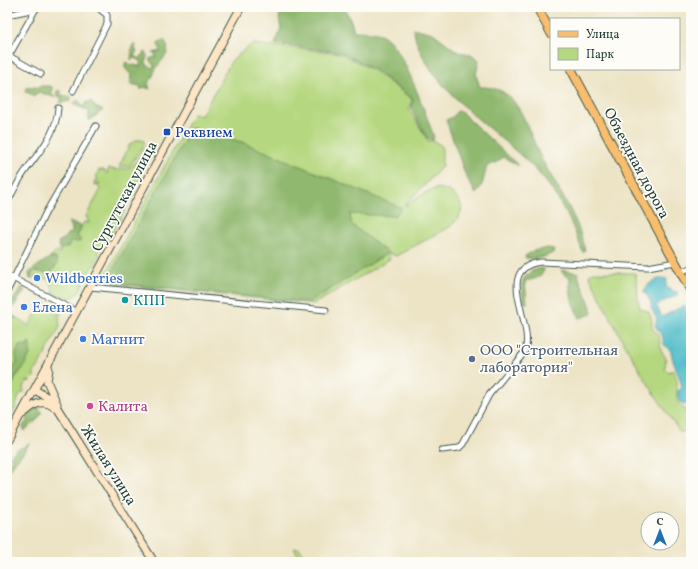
<svg xmlns="http://www.w3.org/2000/svg" width="698" height="569" viewBox="0 0 698 569" font-family="Vollkorn,serif">
<rect width="100%" height="100%" fill="#fdfcf7"/>
<filter id="ink" filterUnits="userSpaceOnUse"><feTurbulence type="fractalNoise" baseFrequency=".025" numOctaves="2"/><feDisplacementMap in="SourceGraphic" scale="8" xChannelSelector="R" yChannelSelector="G"/><feConvolveMatrix kernelMatrix="1 2 1 2 8 2 1 2 1" color-interpolation-filters="sRGB"/></filter>
<filter id="wash" filterUnits="userSpaceOnUse"><feTurbulence type="fractalNoise" baseFrequency=".012" numOctaves="4" result="noise"/><feDisplacementMap in="SourceGraphic" scale="16" xChannelSelector="R" yChannelSelector="G"/><feGaussianBlur stdDeviation="0.9" result="paint"/><feColorMatrix in="noise" values="0 0 0 0 0 0 0 0 0 0 0 0 0 0 0 0 0 1.4 0 .05"/><feComposite in="paint" operator="in"/></filter>
<g filter="url(#wash)">
<rect width="100%" height="100%" fill="#ede4c6"/>
<path fill="#b5d77f" stroke="#6a8a5a" d="M252,44L340,53L374,71L412,99L409,109L428,141H434L442,146V167L404,206C414,202 423,192 434,189C446,186 464,198 461,212C459,218 454,223 450,227L396,256L388,253L390,259L314,304L111,284L106,274L193,114L201,116L232,60Z
M136,140H143L145,144L130,165L119,167L130,144Z
M151,145L142,164L140,179L128,196V201L123,214L106,243L99,251C101,260 91,268 87,275C82,283 80,300 67,297C60,296 59,297 53,293V288L49,280L37,276L30,279L32,274L35,271L51,272L55,259L52,255L55,252L60,253V249L71,241H74L80,231L81,226L84,222L89,223L86,216L99,193L100,188L97,186L99,185L100,183L95,185L94,182L98,181L96,176L99,170H104L107,174L109,168C113,170 117,170 122,169C140,168 139,148 151,145Z
M594,272L635,273C639,286 636,295 640,308L649,312L652,320V328L659,336L661,351L666,358L665,369L668,372L674,370C675,374 677,379 677,383C678,395 673,402 686,410L690,424L689,431L680,432C645,382 614,329 589,274Z
M45,303L48,304L46,305L48,309L51,307L50,304L58,307L54,313L57,316L58,312L61,313L59,318L60,327L37,369L34,372V377L29,382L26,381L23,387L24,392L19,395L16,407L7,422V389L23,368L30,354L27,344V347C17,351 16,353 17,364L7,372V330L11,321L9,318H17L29,326L41,305Z
M296,548L300,549L309,562H303L294,549Z"/>
<path fill="#90b86e" stroke="#587a51" d="M313,7H344L351,21L354,31C364,32 375,30 384,36C404,49 425,113 434,137L433,140L427,138L411,108L413,99L375,70L341,52L275,44L281,29L279,18L281,10C291,5 302,14 313,7Z
M413,28L433,33L458,52L471,54L479,60L476,75L480,87C489,87 498,88 506,94C523,106 532,140 541,158C557,188 579,218 585,251L583,253C573,223 556,190 533,167C494,128 423,86 413,28Z
M164,40C174,54 160,60 155,70C153,76 152,79 148,83L150,89L144,87L141,90L140,86L130,84L132,76L125,68V63L127,62L131,65L140,66L141,65L139,60L134,58L131,60L132,46L135,44L136,45L135,49L137,51L134,56L140,59L144,52L147,53L146,64L152,68L154,66L149,59L156,57V55L153,53L161,51L158,44L160,41Z
M33,86L38,88L41,86H51L53,89L51,94L56,98L39,92L33,97L29,93L25,92L27,87L32,88Z
M58,90L61,91V95L71,97V101L60,103L62,98L57,96L56,93Z
M78,100L84,108L86,103L91,101L96,108L103,110L89,121V111L72,104Z
M457,111L461,112L519,166L503,157L497,162L487,166L482,185L476,194L465,174L446,120L453,117Z
M191,128L242,142L402,208L394,216L350,214L352,225L388,253L310,302L115,283L112,280L111,274Z
M68,222L81,226L80,231L77,235L81,241L79,242L71,241L68,247L60,249L58,242L65,238L68,233L72,234V228Z
M548,248L553,249L554,252C545,258 536,259 526,258L525,256L533,251Z
M52,257L53,259L56,258L57,264L50,274L35,271L32,274L30,279L29,273C33,269 46,259 52,257Z
M543,268L544,270C540,279 534,279 525,281L527,303L525,304C518,284 521,272 543,268Z
M561,270L578,273C580,288 591,299 592,314L580,318C572,305 569,292 570,277L564,275Z
M21,288H23L25,291L10,311V314L17,318H9L11,321L7,330V309L10,307L11,300L14,299Z
M28,343H30V354L23,368L15,377L14,383H11L7,389L8,371L17,364L16,354L19,346L24,345L27,347Z
M38,407L42,412L38,419L24,431L23,426L27,421L28,414Z
M30,441C26,452 14,461 7,474V465L12,460L10,456L16,450L26,446Z"/>
<path fill="#4fbcc9" stroke="#377c7e" d="M663,278L667,279L666,287L672,291L677,292L678,295L656,305L662,317L683,306L686,307L691,317V403L689,402L685,405L682,404L678,397V391L682,388C680,374 672,364 671,351L664,345L662,335L655,326L657,319L651,308L652,304L644,291C647,284 655,279 663,278Z"/>
</g>
<g filter="url(#ink)">
<g fill="none" stroke-linecap="round" stroke-linejoin="round">
<g stroke="#3e564a" stroke-width="7">
<path id="minor" d="M7,15L36,9
M9,56L41,74
M7,59L37,7
M73,91L107,24V15L97,7
M7,203C12,194 17,184 22,176C37,153 56,137 58,108
M680,272L691,268
M7,275L77,312
M91,287L326,310
M7,292L46,212L96,126
M442,450L459,448L463,444L489,395L525,351C535,323 492,268 541,262L648,267L675,262"/>
</g>
<g stroke="#3e564a" stroke-width="9">
<path id="secondary" d="M49,369L47,381L57,404
M35,390L47,397L56,406L154,562
M23,414C32,406 42,397 54,407
M7,440L241,7"/>
</g>
<g stroke="#3e564a" stroke-width="10">
<path id="primary" d="M537,7L551,33
M571,69L691,291"/>
</g>
<use href="#minor" stroke="#fff" stroke-width="5"/>
<use href="#secondary" stroke="#fde5c5" stroke-width="7"/>
<use href="#primary" stroke="#f9be6d" stroke-width="8"/>
</g>
</g>
<rect fill="#1a4fb4" stroke="#fdfcf7" stroke-width="1.5" x="163" y="128" width="8" height="8" rx="2"/>
<g fill="#3f7fe0" stroke="#fdfcf7" stroke-width="1.5">
<circle cx="37" cy="278" r="4"/>
<circle cx="24" cy="307" r="4"/>
<circle cx="83" cy="339" r="4"/>
</g>
<circle fill="#0f9aa8" stroke="#fdfcf7" stroke-width="1.5" cx="125" cy="300" r="4"/>
<circle fill="#5c6f8a" stroke="#fdfcf7" stroke-width="1.5" cx="472" cy="359" r="4"/>
<circle fill="#d1479c" stroke="#fdfcf7" stroke-width="1.5" cx="90" cy="406" r="4"/>
<g text-anchor="middle" stroke-width="3.5" stroke-linejoin="round" paint-order="stroke">
<g font-size="15" fill="#164399" stroke="#fdfcf7" text-anchor="start">
<text x="175" y="137">Реквием</text>
</g>
<g font-size="15" fill="#1f3d34" stroke="#fdfcf7">
<text transform="translate(637 163) rotate(62)" y="5">Объездная дорога</text>
<text transform="translate(124 196) rotate(-62)" y="5">Сургутская улица</text>
<text transform="translate(109 465) rotate(58)" y="5">Жилая улица</text>
</g>
<g font-size="15" fill="#366cbe" stroke="#fdfcf7" text-anchor="start">
<text x="45" y="283">Wildberries</text>
<text x="32" y="312">Елена</text>
<text x="91" y="344">Магнит</text>
</g>
<g font-size="15" fill="#0d838f" stroke="#fdfcf7" text-anchor="start">
<text x="133" y="305">КПП</text>
</g>
<g font-size="15" fill="#4e5e75" stroke="#fdfcf7" text-anchor="start">
<text x="480" y="355">ООО "Строительная<tspan x="480" dy="17">лаборатория"</tspan></text>
</g>
<g font-size="15" fill="#b23c85" stroke="#fdfcf7" text-anchor="start">
<text x="98" y="411">Калита</text>
</g>
</g>
<rect width="698" height="569" fill="none" stroke="#fdfcf7" stroke-width="24"/>
<rect x="550" y="18" width="130" height="52" fill="#fdfcf7" stroke="#a4b0a9"/>
<rect x="558" y="31" width="20" height="6" fill="#f9be6d" stroke="#a4b0a9"/>
<text x="586" y="38" font-size="12" fill="#1f3d34">Улица</text>
<rect x="558" y="48" width="20" height="12" fill="#b5d77f" stroke="#a4b0a9"/>
<text x="586" y="58" font-size="12" fill="#1f3d34">Парк</text>
<g transform="translate(660 531)"><circle r="19" fill="#fdfcf7" stroke="#a4b0a9"/>
<path d="M0-3L7 15L0 10L-7 15Z" fill="#1f6fb2"/>
<text y="-6" font-size="11" font-weight="bold" text-anchor="middle" fill="#1f3d34">С</text>
</g>
</svg>
